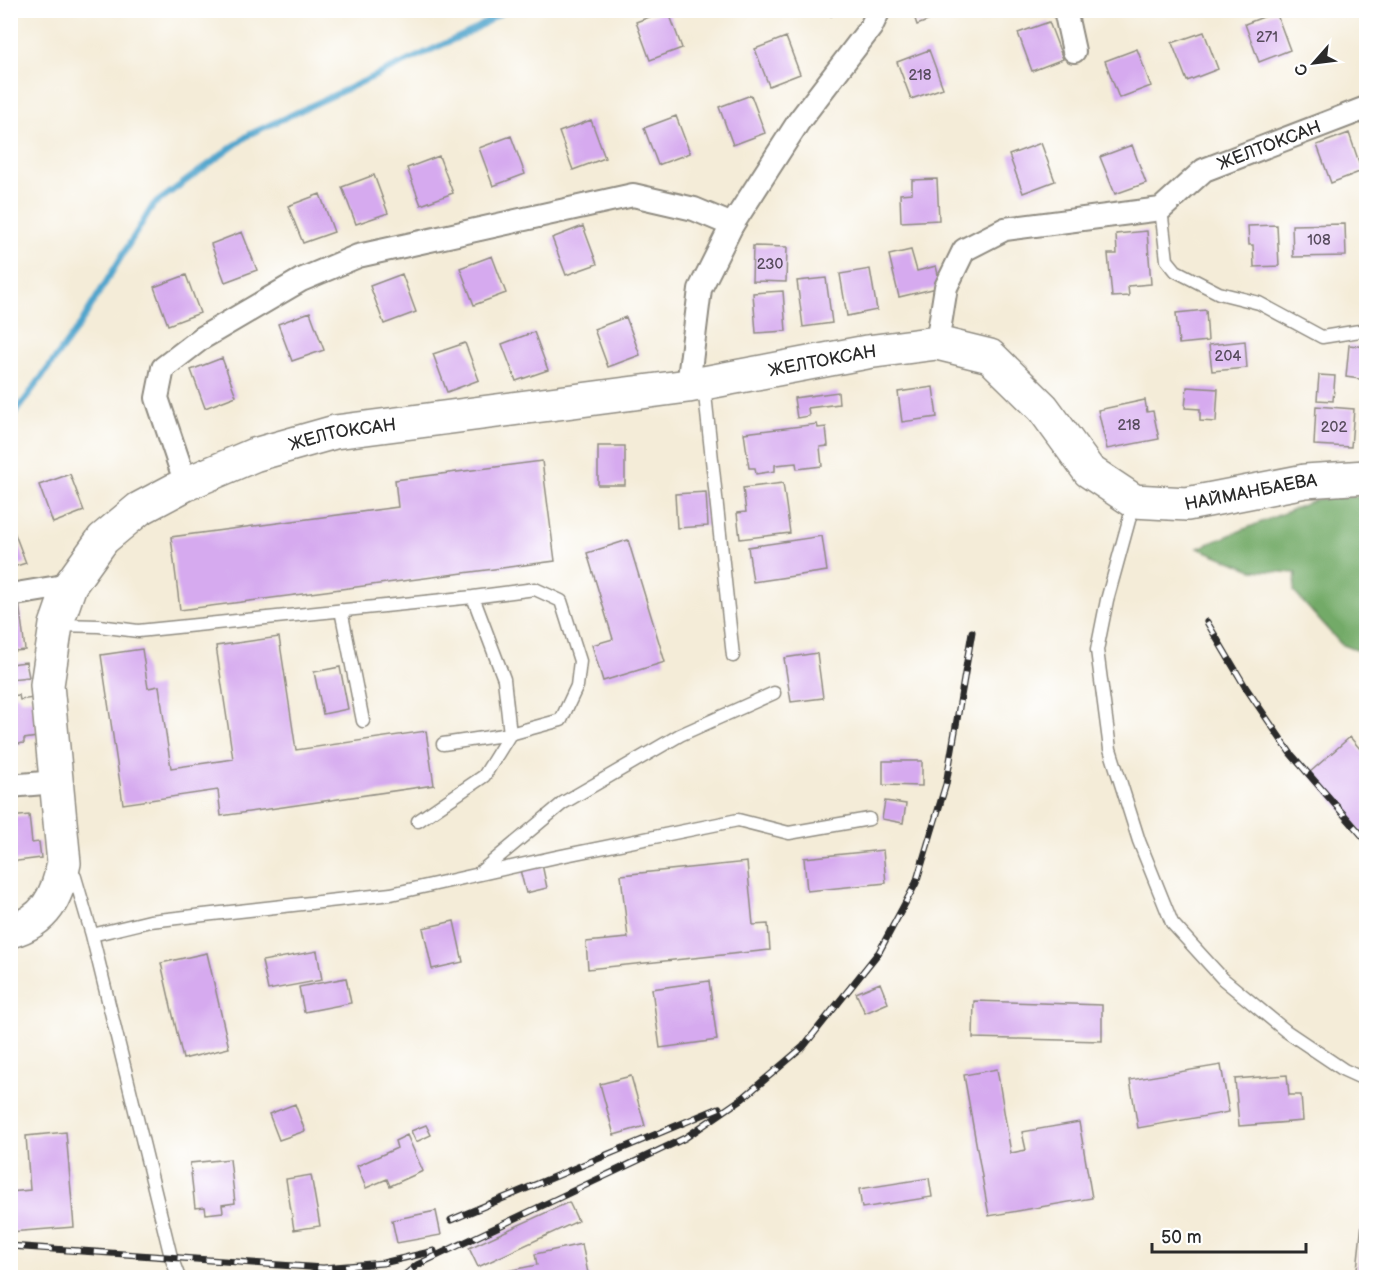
<svg xmlns="http://www.w3.org/2000/svg" width="1377" height="1288" viewBox="0 0 1377 1288" font-family="'Balsamiq Sans',sans-serif">
<rect width="100%" height="100%" fill="#fff"/>
<filter id="ink" filterUnits="userSpaceOnUse"><feTurbulence type="fractalNoise" baseFrequency=".0167" numOctaves="2"/><feDisplacementMap in="SourceGraphic" scale="12" xChannelSelector="R" yChannelSelector="G"/><feConvolveMatrix kernelMatrix="1 2 1 2 8 2 1 2 1" color-interpolation-filters="sRGB"/></filter>
<filter id="wash" filterUnits="userSpaceOnUse"><feTurbulence type="fractalNoise" baseFrequency=".008" numOctaves="4" result="noise"/><feDisplacementMap in="SourceGraphic" scale="24" xChannelSelector="R" yChannelSelector="G"/><feGaussianBlur stdDeviation="1.35" result="paint"/><feColorMatrix in="noise" values="0 0 0 0 0 0 0 0 0 0 0 0 0 0 0 0 0 1.4 0 .05"/><feComposite in="paint" operator="in"/></filter>
<g filter="url(#wash)">
<rect width="100%" height="100%" fill="#f4ecd8"/>
<path fill="#73aa68" stroke="#4f6a4a" stroke-width="1.5" d="M1366,496V654L1341,644L1294,592L1296,573L1252,570L1198,548L1318,499Z"/>
<g fill="none" stroke-linecap="round" stroke-linejoin="round">
<path stroke="#50a4cc" stroke-width="6" d="M10,420L79,326L153,205L250,134L472,31L506,10"/>
</g>
<g id="blocks">
<path fill="#d6aaef" d="M668,10L682,48L650,60L636,22Z
M829,10H844V11L831,16Z
M912,10H947L948,13L917,25Z
M1276,12L1290,50L1259,62L1245,24Z
M1049,22L1063,59L1032,71L1018,33Z
M1204,32L1218,69L1187,81L1172,43Z
M786,37L800,74L769,86L755,49Z
M1137,49L1151,86L1119,98L1105,61Z
M929,50L943,88L911,99L897,62Z
M751,95L765,133L733,145L719,107Z
M676,116L690,153L658,165L644,128Z
M591,120L605,158L573,170L559,132Z
M1349,133L1362,171L1331,183L1317,145Z
M511,136L525,174L493,186L479,148Z
M1041,143L1055,181L1023,193L1009,155Z
M1132,145L1146,183L1115,194L1100,157Z
M439,156L453,193L421,205L407,168Z
M374,175L388,213L356,224L342,187Z
M937,179L939,220L901,222L900,194L912,193V180Z
M320,194L334,232L303,243L288,206Z
M1345,224L1346,256L1293,257L1292,225Z
M1277,225L1279,266L1254,267L1253,245H1249L1248,226Z
M583,226L597,264L566,275L552,238Z
M1147,231L1151,284L1128,286L1129,296L1112,297L1108,254H1117L1116,234Z
M242,232L257,270L225,282L211,244Z
M753,246L787,247L786,282L752,281Z
M911,250L917,271L936,266L941,287L899,297L889,255Z
M492,256L506,293L474,305L460,268Z
M870,269L877,310L847,316L840,274Z
M402,274L416,312L384,324L370,286Z
M186,275L200,313L168,325L154,287Z
M826,278L832,323L803,327L797,281Z
M783,291L786,331L756,333L753,293Z
M1206,310L1208,341L1179,344L1176,313Z
M310,312L324,350L292,361L278,324Z
M626,317L640,355L608,367L594,329Z
M534,332L548,370L516,381L502,344Z
M1245,341L1247,368L1212,371L1209,345Z
M465,343L479,380L447,392L433,354Z
M1349,345L1366,347V380L1346,377Z
M222,358L236,396L205,408L191,370Z
M1319,375L1335,376L1333,401L1317,400Z
M933,387L937,417L902,422L898,392Z
M1187,387L1218,389L1216,422L1200,421V409L1185,408Z
M838,392L839,404L808,408L809,416L797,418L794,398Z
M1145,400L1147,412L1153,411L1159,439L1107,449L1098,410Z
M1316,406L1354,409L1351,447L1314,445Z
M817,424L818,428L826,427L828,446L820,447L822,466L797,469L796,463L775,465V471L756,474L755,468H749L744,433Z
M598,446H625V485H598Z
M542,461L555,561L180,610L171,537L398,507L395,480Z
M70,474L84,511L53,523L39,485Z
M783,483L790,533L740,539L737,513L746,512L743,488Z
M706,492L708,526L677,528L675,494Z
M10,521L26,563L10,568Z
M822,536L827,571L753,582L748,547Z
M628,540L665,662L603,681L592,645L613,639L587,553Z
M19,602L25,650L15,651L10,603Z
M279,637L296,750L426,731L434,785L221,816L218,790L123,804L101,655L142,649L148,688L159,686L171,768L233,759L216,646Z
M817,653L823,698L791,702L784,658Z
M26,662L29,677L10,679V664Z
M340,667L348,709L323,714L314,672Z
M19,695L20,700L33,698L37,737L24,739V743L10,745V696Z
M1350,737L1366,756V838L1309,773Z
M883,761H922V786L883,785Z
M885,801L906,804L903,823L882,819Z
M29,815L32,843L39,842L41,858L10,862V817Z
M883,850L886,883L807,891L804,858Z
M747,862L753,925L768,924L770,950L588,969L586,942L628,938L621,875Z
M542,864L547,888L526,893L520,870Z
M454,921L463,962L432,969L423,928Z
M317,951L322,980L268,990L262,961Z
M207,953L229,1048L183,1059L161,963Z
M346,978L351,1003L304,1012L299,987Z
M709,981L717,1040L660,1048L652,989Z
M880,983L888,1003L865,1013L856,993Z
M974,1001L1102,1005V1041L973,1038Z
M1221,1065L1229,1112L1138,1128L1130,1080Z
M997,1069L1011,1153L1026,1150L1022,1132L1079,1122L1092,1198L989,1216L964,1075Z
M1287,1075L1289,1095H1301L1303,1121L1239,1126L1235,1079Z
M631,1076L645,1126L614,1135L600,1084Z
M295,1104L305,1131L279,1140L269,1114Z
M426,1125L431,1135L416,1142L411,1131Z
M66,1132L74,1227L10,1232V1192L30,1190L26,1136Z
M407,1135L423,1171L390,1186L387,1179L366,1188L357,1166L397,1148L395,1141Z
M230,1159L235,1203L222,1205L223,1212L206,1214L205,1207L195,1208L190,1163Z
M311,1175L320,1226L294,1230L286,1179Z
M929,1178L932,1197L862,1208L859,1189Z
M569,1202L578,1221L478,1267L469,1248Z
M436,1211L441,1235L397,1243L392,1220Z
M1363,1214L1366,1215V1278H1356Z
M582,1244L589,1278H488V1275L537,1265L535,1254Z"/>
</g>
</g>
<g filter="url(#ink)">
<use href="#blocks" fill-opacity="0" stroke="#908c82" stroke-width="1.5"/>
<g fill="none" stroke-linecap="round" stroke-linejoin="round">
<g stroke="#908c82" stroke-width="15">
<path id="service" d="M1161,209L1167,260L1176,271L1219,293L1259,303L1322,337L1366,330
M704,385L733,656
M1134,502L1107,600L1097,650L1110,749L1139,841L1172,923L1223,979L1286,1031L1344,1070L1366,1080
M341,610L363,721
M58,625L99,626L138,631L473,597L535,589L561,601L580,661L577,686L561,720L510,734L443,744
M418,821L484,776L510,734L504,679L473,597
M68,869L75,877L92,935L150,921L391,894L556,857L738,820L789,833L869,819
M479,873L563,803L680,735L774,693
M92,935L171,1257L179,1278"/>
</g>
<g stroke="#908c82" stroke-width="26">
<g id="minor">
<path d="M1065,10L1074,51"/>
<path id="s1" d="M937,343L946,287L964,250L1005,229L1161,209L1204,170L1366,108"/>
<path d="M688,386L700,289L732,225L799,121L871,27L879,10"/>
<path d="M186,484L157,398L163,368L202,338L301,280L358,256L633,195L694,209L732,225"/>
<path d="M10,595L70,585"/>
<path d="M10,786L55,782"/>
</g>
</g>
<g stroke="#908c82" stroke-width="36">
<g id="secondary">
<path id="s2" d="M10,931C46,921 57,897 64,863L47,685L56,625L70,585L103,539L139,509L186,484L254,455L335,432L688,386L867,352L937,343L990,356L1043,408L1089,471L1134,501L1187,504L1305,481L1366,477"/>
</g>
</g>
<use href="#service" stroke="#fff" stroke-width="12"/>
<use href="#minor" stroke="#fff" stroke-width="22"/>
<use href="#secondary" stroke="#fff" stroke-width="33"/>
<g stroke="#2b2b2b" stroke-width="7">
<path id="rail" d="M1207,622L1246,688L1291,754L1366,840
M451,1220L719,1108
M10,1246L323,1268L383,1263L434,1251
M401,1278L417,1265L685,1138L743,1098L803,1047L879,952L916,883L946,784L972,632"/>
</g>
<use href="#rail" stroke="#fff" stroke-width="4.5" stroke-dasharray="14" stroke-linecap="butt"/>
</g>
</g>
<g text-anchor="middle" stroke-width="4.5" stroke-linejoin="round" paint-order="stroke">
<g font-size="15" fill="#564b5c">
<text x="1267" y="42">271</text>
<text x="920" y="80">218</text>
<text x="1319" y="245">108</text>
<text x="770" y="269">230</text>
<text x="1228" y="361">204</text>
<text x="1129" y="430">218</text>
<text x="1334" y="432">202</text>
</g>
<g font-size="18" fill="#2b2b2b" stroke="#fff">
<text dy="6" stroke="none"><textPath href="#s1" startOffset="429">ЖЕЛТОКСАН</textPath></text>
<text dy="6" stroke="none"><textPath href="#s2" startOffset="1182">ЖЕЛТОКСАН</textPath></text>
<text dy="6" stroke="none"><textPath href="#s2" startOffset="696">ЖЕЛТОКСАН</textPath></text>
<text dy="6" stroke="none"><textPath href="#s2" startOffset="1677">НАЙМАНБАЕВА</textPath></text>
</g>
</g>
<rect width="1377" height="1288" fill="none" stroke="#fff" stroke-width="36"/>
<g transform="translate(1314 63) rotate(242)" stroke="#ffffff" stroke-width="4.5" paint-order="stroke">
<path d="M0-4.5L10 22L0 15L-10 22Z" fill="#2b2b2b"/>
<text y="-9" font-size="16" font-weight="bold" text-anchor="middle" fill="#2b2b2b">С</text>
</g>
<path d="M1152 1243v9h154v-9" fill="none" stroke="#2b2b2b" stroke-width="3"/>
<text x="1161" y="1243" font-size="18" fill="#2b2b2b" stroke="#ffffff" stroke-width="4.5" paint-order="stroke">50 m</text>
</svg>
